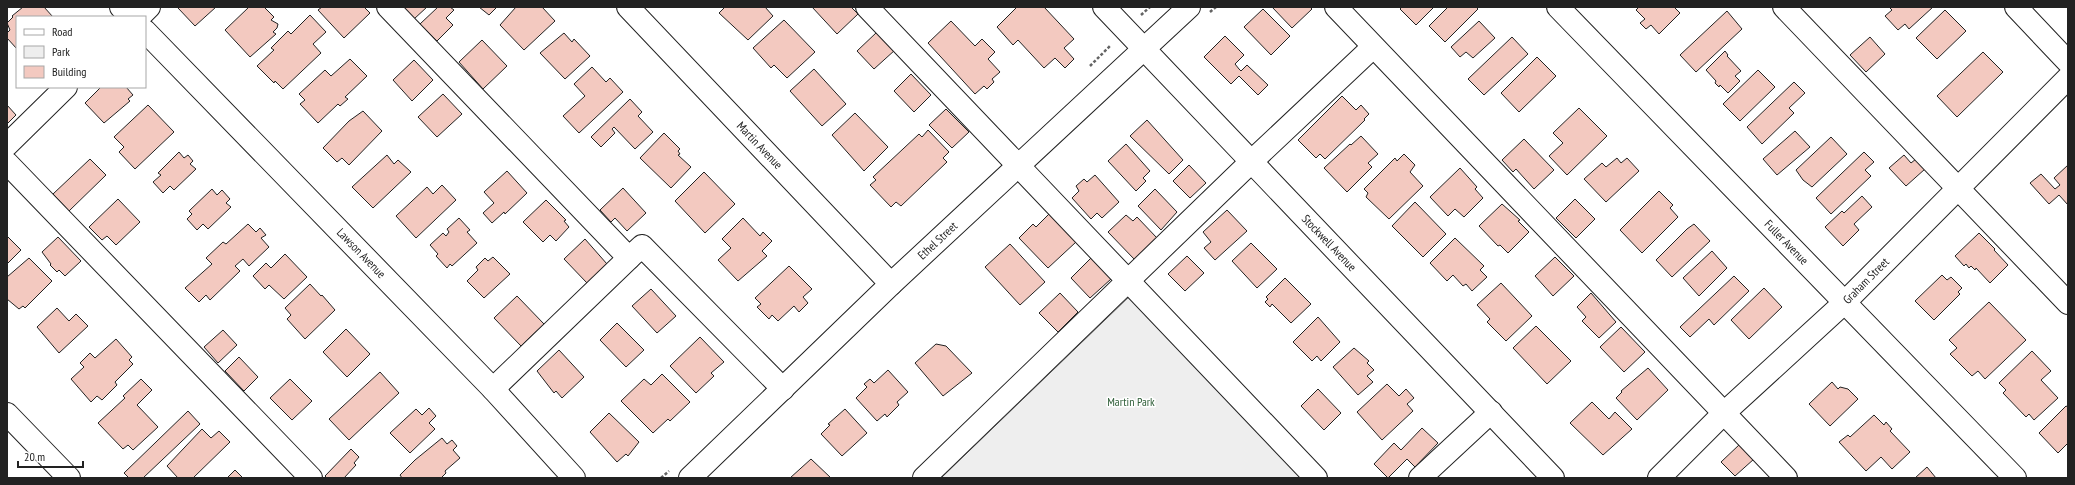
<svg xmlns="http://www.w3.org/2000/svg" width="2075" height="485" viewBox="0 0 2075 485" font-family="'PT Sans Narrow',sans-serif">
<rect width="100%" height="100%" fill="#fff"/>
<path fill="#eee" stroke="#6f6f6f" d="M1133,293L1310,478H941Z"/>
<path fill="#f3c9c0" stroke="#222" d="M23,7H44L53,17H17V49L7,38V33L10,30L7,23L13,17L12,16Z
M179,7H216L195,26L178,8Z
M249,7H264L274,17L271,20L278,24L277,28L273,32L276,34L250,57L225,30Z
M322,7H364L370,13L344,38L318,10Z
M401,7H427L414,19Z
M438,7H450L454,10L446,18L453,25L437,41L420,24Z
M479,7H497L489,15Z
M516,7H542L555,21L524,50L500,25Z
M725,7H765L773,16L748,40L719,13Z
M812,7H851L858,14L837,34Z
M1017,7H1044L1074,39L1064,48L1074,59L1065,68L1055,58L1044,68L1018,40L1013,45L997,27Z
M1272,7H1310L1312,9L1292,28Z
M1402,7H1434L1416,25L1400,9Z
M1448,7H1476L1478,9L1445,42L1429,26Z
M1639,7H1674L1680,13L1659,34L1651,25L1646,29L1640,23L1645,19L1636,10Z
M1889,7H1933L1909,29L1905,24L1898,30L1885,16L1892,10Z
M1263,9L1290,36L1271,55L1244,27Z
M1945,10L1966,31L1937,59L1916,38Z
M1727,11L1742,29L1696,72L1680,55Z
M310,15L326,32L313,44L321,53L283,89L275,81L274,83L257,66L274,50L271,48L288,31L291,34Z
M784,20L815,52L787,78L774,65L771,68L753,48Z
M951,21L975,46L982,39L995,52L988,59L1000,72L992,79L994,82L987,89L984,86L975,94L928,43Z
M1479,21L1495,38L1473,58L1466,52L1460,57L1451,47Z
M877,32L895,50L874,69L857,51Z
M564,33L572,42L574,39L590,56L565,79L540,53Z
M1225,36L1244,55L1235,64L1239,69L1241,71L1247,65L1268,85L1258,95L1239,76L1231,84L1204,57Z
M1512,37L1528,54L1484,95L1468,79Z
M1870,37L1885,54L1866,72L1850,55Z
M482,40L507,66L483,89L459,62Z
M1725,51L1728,55L1727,56L1741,71L1735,76L1740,81L1728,93L1720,85L1719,87L1715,83L1716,81L1706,70Z
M1983,52L2003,72L1957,117L1937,96Z
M1537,57L1556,76L1519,112L1501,93Z
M350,59L367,76L345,97L348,99L340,106L338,104L318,123L300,104L305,100L299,94L325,70L331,76Z
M414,60L433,80L412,101L393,80Z
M592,67L606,82L610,78L623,92L579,133L563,116L585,96L574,84Z
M814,69L846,104L822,126L790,91Z
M1758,70L1775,87L1740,121L1723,104Z
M911,74L931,95L914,112L894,91Z
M1794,82L1805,93L1789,108L1794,113L1762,144L1747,127Z
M101,87H126L133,95L128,99L130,101L104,123L85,103Z
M443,94L462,114L437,137L418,117Z
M1342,96L1356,110L1361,105L1369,114L1364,119L1365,120L1325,159L1320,154L1316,158L1298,140Z
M630,99L642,112L638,116L653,132L635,149L614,127L612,129L615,133L601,147L591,137Z
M7,105L16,115L7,124Z
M148,105L174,132L135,169L119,152L124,147L114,137Z
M1579,108L1607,136L1567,175L1549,156L1563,143L1553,133Z
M946,109L969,132L952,148L929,125Z
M363,111L382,131L349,165L342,158L337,162L323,148L349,121Z
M855,113L888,147L864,171L832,135Z
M1147,120L1183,160L1169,174L1130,136Z
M928,130L949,152L943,158L947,162L901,206L896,202L891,207L870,185L876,180L873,177L919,134L922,137Z
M1795,131L1810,147L1777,175L1763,159Z
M664,133L680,149L678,151L680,154L678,155L691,167L671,188L640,158Z
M1361,136L1378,154L1368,163L1372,167L1347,192L1324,168L1350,144L1351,145Z
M1831,137L1847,154L1812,187L1803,180L1796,170Z
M1524,139L1554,170L1534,189L1516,169L1513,172L1502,160Z
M1126,144L1150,171L1143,178L1146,181L1136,191L1108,161Z
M179,152L184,158L188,155L193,161L190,164L196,169L174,190L170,186L163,193L153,182L161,175L158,173Z
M1864,152L1874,162L1865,170L1871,176L1831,214L1816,198Z
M1404,154L1415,165L1410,172L1423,186L1389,219L1366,197L1368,193L1364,189L1395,158L1397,161Z
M387,155L394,164L398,160L411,172L373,208L352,187Z
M1904,155L1911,163L1916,159L1925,169L1906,186L1889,168Z
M1617,158L1621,163L1627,158L1639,171L1606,202L1584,179L1602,163L1606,167Z
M90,159L106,175L69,211L53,194Z
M1189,165L1206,183L1190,198L1173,181Z
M2068,165V205L2059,195L2049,204L2030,183L2041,174L2055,189L2060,185L2054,178Z
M1460,168L1477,187L1475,189L1483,198L1464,217L1455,209L1448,216L1430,197Z
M507,171L527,193L505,214L504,212L492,223L483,213L494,203L484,192Z
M704,172L735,204L705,233L675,201Z
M1095,175L1119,202L1102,218L1097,213L1091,219L1072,198L1079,191L1076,186L1084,179L1087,182Z
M442,185L456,200L416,238L396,216L427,187L433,194Z
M623,188L646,213L627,231L615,218L611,222L600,210Z
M212,189L217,195L222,190L230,199L226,203L231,207L208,229L203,224L197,230L187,219L192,214L189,211Z
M1155,189L1177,212L1161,230L1138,206Z
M1659,191L1673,205L1670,208L1678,217L1642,253L1620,230Z
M1862,196L1872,207L1854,224L1859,230L1843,246L1825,227L1842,211L1844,213Z
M118,199L140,222L116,245L107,236L102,240L89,227Z
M1575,199L1595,219L1576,238L1556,218Z
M546,200L566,220L564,221L569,227L556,241L550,235L543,242L523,222Z
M1415,202L1446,234L1423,257L1392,226Z
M1502,204L1520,220L1518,221L1529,232L1508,253L1500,245L1498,246L1479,226Z
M1227,210L1247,231L1215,260L1204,248L1211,242L1203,232Z
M1049,214L1076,242L1048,268L1019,238L1033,224L1036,227Z
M1126,215L1133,221L1137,217L1157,238L1135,260L1108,232Z
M459,218L470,230L467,232L477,243L452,266L450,264L447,268L436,256L438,254L430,245L443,233L446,236L449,232L447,229Z
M743,218L760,236L763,232L772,241L762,251L767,256L738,281L718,260L731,248L722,239Z
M248,224L256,232L260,228L266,235L261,238L269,247L249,266L243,259L235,266L240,271L210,300L206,295L199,302L185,288L212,264L206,258L223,242L226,244Z
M1694,224L1710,241L1672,277L1656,260L1687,229Z
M1979,233L1995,249L1994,250L2008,265L1990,283L1976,268L1975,270L1971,266L1969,268L1966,264L1964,266L1955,256Z
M7,236L21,250L7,264Z
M58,237L81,261L65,276L59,270L57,272L50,265L51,264L42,252Z
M1455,238L1484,266L1480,270L1487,277L1472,291L1466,284L1463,286L1453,275L1447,281L1430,263Z
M585,239L607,264L587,283L564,259Z
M1251,243L1277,269L1257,288L1232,261Z
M1010,244L1045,282L1020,305L985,267Z
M1712,251L1727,268L1699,296L1683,278Z
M285,254L307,277L284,299L269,285L265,289L253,276L266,263L271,268Z
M1187,256L1204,273L1185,291L1168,274Z
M493,257L510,274L484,298L467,281L478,270L476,267L485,258L488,261Z
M1555,257L1574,276L1553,296L1535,276Z
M29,258L52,281L25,308L23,306L19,309L7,299V277Z
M1091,258L1111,279L1090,298L1071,278Z
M789,266L812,289L803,297L808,303L799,312L794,306L778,321L772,315L769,319L757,307L761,304L755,298Z
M1942,275L1947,280L1951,277L1962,288L1958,292L1960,294L1934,320L1915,301Z
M1734,276L1749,291L1714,325L1709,319L1690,337L1680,327Z
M1285,278L1311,304L1291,323L1272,304L1270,307L1265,302L1268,299L1266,297Z
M1501,283L1532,316L1506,341L1487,322L1490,319L1477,305Z
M310,284L321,296L322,295L335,310L305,339L287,319L291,315L285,308Z
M1764,288L1782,307L1749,339L1731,320Z
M651,289L676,316L657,333L632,306Z
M1060,293L1078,312L1058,332L1039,313Z
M1591,293L1616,322L1599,338L1582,321L1586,317L1577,307Z
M517,296L544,324L521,346L494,318Z
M1989,302L2026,340L1985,379L1978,371L1972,376L1950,354L1957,348L1949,340Z
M57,308L69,321L76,314L88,326L59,353L37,327Z
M1318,317L1340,342L1321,361L1317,356L1312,361L1293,342Z
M617,323L644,350L626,367L600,340Z
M1536,326L1571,361L1547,384L1513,348Z
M1621,327L1645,352L1624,372L1600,347Z
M346,329L370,354L347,377L323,352Z
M223,330L237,345L218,363L204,347Z
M700,337L724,362L711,373L714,376L696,393L670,366Z
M116,339L132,357L129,360L133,364L115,382L117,385L102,400L97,396L91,402L71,379L84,367L80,363L90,353L95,358Z
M936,344L946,346L972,373L943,396L915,363Z
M1354,348L1369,361L1367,363L1374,370L1367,376L1373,382L1358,395L1333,367Z
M559,350L584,377L562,398L556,391L554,393L537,371Z
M2032,351L2051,371L2041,380L2058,398L2034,420L2029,414L2026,417L2003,393L2006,390L1999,383Z
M239,357L258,377L244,391L225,371Z
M1648,368L1668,390L1637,420L1616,398L1622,392L1621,391Z
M888,370L908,392L897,402L899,405L887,417L885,414L877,421L856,398L867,387L864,384L870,379L874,383Z
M380,372L399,393L349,440L329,419Z
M662,374L690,402L670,421L668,419L653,433L621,401L644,379L651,385Z
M141,379L152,390L137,405L158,427L133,450L128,445L123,449L98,423L125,398L123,396Z
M290,379L312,401L292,420L270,398Z
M1832,382L1838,389L1840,387L1848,389L1858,399L1830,426L1809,404Z
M1387,384L1399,396L1406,389L1414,398L1407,404L1413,411L1382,440L1357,412Z
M1318,389L1341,413L1324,430L1301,406Z
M1592,402L1609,419L1615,412L1632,429L1603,455L1570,423Z
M2066,406L2068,407V443L2058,453L2039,433Z
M429,408L436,416L429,423L435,429L410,453L390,433L416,409L422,415Z
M845,409L867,433L842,456L821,434L830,425L828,424Z
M188,411L200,424L143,478H129L124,473Z
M609,413L639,442L628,456L626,454L617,462L590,432Z
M1874,415L1884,425L1886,422L1892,429L1890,431L1910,452L1892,469L1881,457L1866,471L1839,442L1848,435L1850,437Z
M1422,428L1438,443L1415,467L1407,459L1388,478L1374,464L1394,443L1401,450Z
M202,429L211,438L219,431L230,442L193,478H178L167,466Z
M442,438L447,444L452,440L457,446L453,450L460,458L445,471L446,473L441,478H402L400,475L415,460Z
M1740,444L1754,459L1735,476L1721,462Z
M351,449L359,457L354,463L356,465L344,478H327L325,476Z
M811,459L831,478H790Z
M1927,467L1936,478H1915Z
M235,470L243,478H227Z"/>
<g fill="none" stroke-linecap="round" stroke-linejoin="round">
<g stroke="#222" stroke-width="24">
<g id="minor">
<path d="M121,7L131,17"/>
<path d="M388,7L629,258L642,246L783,389"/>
<path id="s1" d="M628,7L891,284"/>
<path d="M867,7L1316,478"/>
<path id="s2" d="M1104,7L1553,478"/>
<path d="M1336,7L1786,478"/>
<path id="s3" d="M1558,7L2015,478"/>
<path d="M1784,7L2068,303"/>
<path d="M2016,7L2068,62"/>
<path d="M139,17L149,7"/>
<path id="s4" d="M145,31L493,389L574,478"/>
<path d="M7,145L66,87"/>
<path d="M7,163L311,478"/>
<path d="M493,389L629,258"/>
<path d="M7,414L69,478"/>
<path id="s5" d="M690,478L891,284L1189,7"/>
<path d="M924,478L1252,161L1373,47"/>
<path d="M1420,478L1491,412"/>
<path id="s6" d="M1659,478L1724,413L1844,303L2068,78"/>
</g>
</g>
<path stroke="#646464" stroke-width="2.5" stroke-dasharray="3 2" stroke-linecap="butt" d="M1210,12L1216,7
M1141,15L1150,7
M1090,66L1111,45
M661,478L669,471"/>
<use href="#minor" stroke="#fff" stroke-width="22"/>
</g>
<g text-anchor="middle" stroke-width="3" stroke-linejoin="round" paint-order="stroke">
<g font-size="12" fill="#222" stroke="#fff">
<text dy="4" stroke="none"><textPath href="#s1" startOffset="191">Martin Avenue</textPath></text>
<text dy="4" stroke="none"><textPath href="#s5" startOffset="343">Ethel Street</textPath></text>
<text dy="4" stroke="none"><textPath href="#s2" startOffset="326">Stockwell Avenue</textPath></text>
<text dy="4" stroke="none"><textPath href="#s3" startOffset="328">Fuller Avenue</textPath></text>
<text dy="4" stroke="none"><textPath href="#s4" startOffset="310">Lawson Avenue</textPath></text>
<text dy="4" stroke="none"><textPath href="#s6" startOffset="286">Graham Street</textPath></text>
</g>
<g font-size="12" fill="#2f5e38" stroke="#fff">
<text x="1131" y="406">Martin Park</text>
</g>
</g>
<rect width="2075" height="485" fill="none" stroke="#222222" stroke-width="16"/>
<rect x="16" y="16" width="130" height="72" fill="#ffffff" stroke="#a7a7a7"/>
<rect x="24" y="29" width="20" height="6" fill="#ffffff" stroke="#a7a7a7"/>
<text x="52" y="36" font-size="12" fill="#222222">Road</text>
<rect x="24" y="46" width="20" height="12" fill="#eeeeee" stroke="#a7a7a7"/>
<text x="52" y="56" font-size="12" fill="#222222">Park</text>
<rect x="24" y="66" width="20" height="12" fill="#f3c9c0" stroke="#a7a7a7"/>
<text x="52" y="76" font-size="12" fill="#222222">Building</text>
<path d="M18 461v6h65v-6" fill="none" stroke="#222222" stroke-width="2"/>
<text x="24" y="461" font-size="12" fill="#222222" stroke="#ffffff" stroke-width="3" paint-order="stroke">20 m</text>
</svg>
